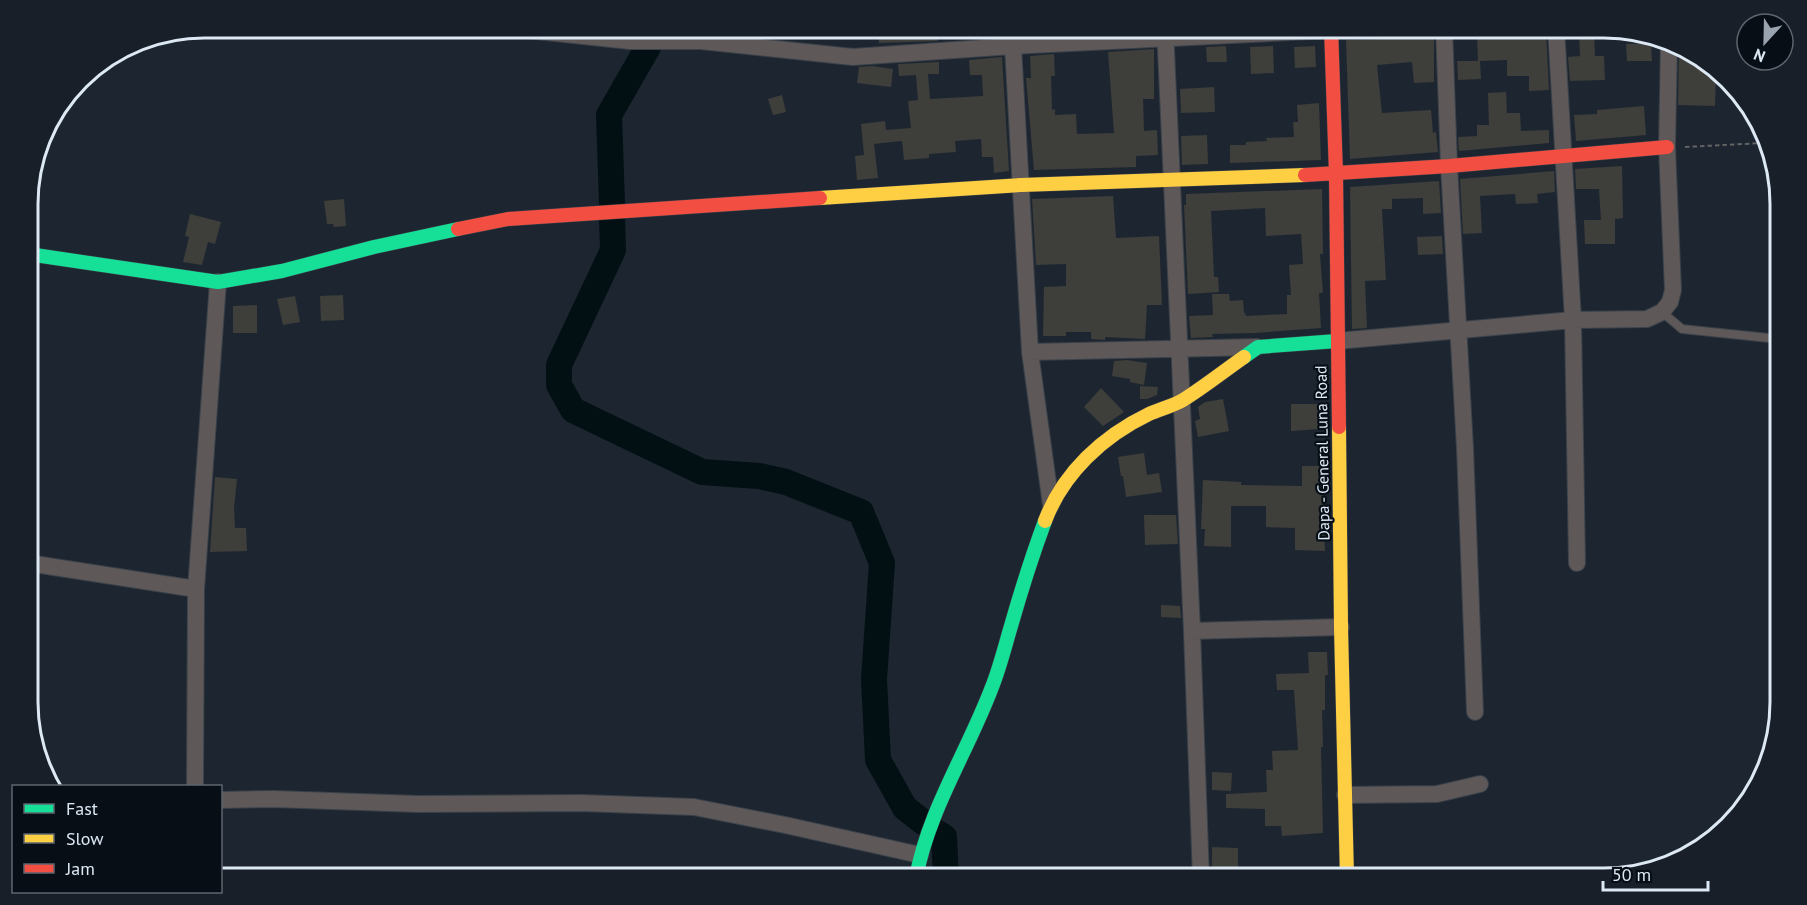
<svg xmlns="http://www.w3.org/2000/svg" width="1807" height="905" viewBox="0 0 1807 905" font-family="'PT Sans',sans-serif">
<rect width="100%" height="100%" fill="#1d2630"/>
<g fill="none" stroke-linecap="round" stroke-linejoin="round">
<path stroke="#031013" stroke-width="26" d="M653,35L656,27
M612,204L609,115L648,47
M612,218L613,250L559,365V385L573,410L702,472L759,476L786,482L861,512L882,563L874,679L878,760L905,808L923,822
M934,831L944,837L946,877"/>
</g>
<path fill="#3e3e3b" d="M889,27H970L971,36L937,38L938,41L879,43L878,28Z
M1531,31H1546L1549,90L1529,91V76H1507V60L1480,61L1481,79L1458,80L1457,61H1478L1477,34L1531,33Z
M1594,32L1595,56H1604L1605,80L1570,81L1568,57L1580,56L1579,33Z
M1434,38V82L1414,83L1412,62L1377,65L1382,113L1431,110L1433,133L1436,132L1438,152L1350,159L1346,40Z
M1651,43L1652,61H1627L1626,44Z
M1679,45L1716,75L1715,106L1678,105Z
M1226,46L1227,62H1207L1206,47Z
M1273,46L1274,73L1251,74L1250,47Z
M1315,46L1316,67L1295,68L1294,47Z
M1154,49V99H1143L1144,131L1157,130L1158,155L1136,156V167L1034,170L1026,78H1031L1030,56L1054,54L1055,76H1051L1052,110L1055,109V115L1076,114L1077,134L1114,133L1108,52Z
M1002,57L1009,171L994,173L993,157H982L981,139L955,141L956,152L929,154V158L904,160L902,141L874,144L878,178L857,180L855,156L864,155L861,124L885,121L886,130L911,128L908,101L918,100L916,75L899,76L898,64L939,62V74H928L930,99L983,96L982,75H970L969,60Z
M872,66L893,69L891,87L857,83L859,67Z
M1214,87L1215,112L1181,113L1180,89Z
M1506,92L1507,113H1520L1521,131L1549,130V143L1459,151L1458,137L1477,136V125H1489L1488,93Z
M782,95L786,112L773,115L768,99Z
M1319,103L1321,160L1230,163V145H1246V142L1267,141L1266,138L1294,137L1293,122H1298L1297,105Z
M1644,106L1646,135L1576,141L1574,115L1597,114V110Z
M1207,135L1208,164L1182,165L1181,136Z
M1622,166L1623,218L1615,219V244H1585L1584,220H1601L1599,189H1576L1575,169Z
M1554,171L1555,192L1537,194L1538,203L1516,204L1515,194L1480,196L1482,233L1463,234L1460,179Z
M1439,181L1441,213L1423,214V198L1392,199V209H1382L1386,280L1365,281L1367,328L1352,329L1350,187Z
M1322,189L1323,254H1320L1323,293H1319L1321,328L1255,333L1212,334L1213,337L1191,338L1189,316L1213,315L1212,294H1229L1230,301L1243,300L1244,313H1245L1246,316L1287,314V295H1291L1289,265L1303,264L1301,234L1266,236L1265,208L1211,211L1214,277H1218L1219,292L1188,294L1184,205H1186V194Z
M1113,196L1116,238L1159,236L1162,305H1147L1145,339L1105,337V340L1091,339V332H1066V336H1043L1044,287L1066,286V264L1036,265L1032,199Z
M344,199L346,226L334,227L333,224H327L324,201Z
M190,214L221,222L215,244L208,242L202,265L183,262L189,237L185,236Z
M1442,236L1443,254L1418,255L1417,237Z
M343,295L344,320L321,321L320,296Z
M295,296L300,322L283,325L277,299Z
M257,305V333H233V306Z
M1127,360L1147,363L1144,385L1130,382V379L1112,376L1114,361Z
M1140,386L1158,387L1157,395L1147,399H1140Z
M1101,388L1124,412L1103,426L1084,407Z
M1223,399L1229,431L1198,437L1195,421L1200,419L1198,407L1205,402Z
M1291,404H1320V429L1291,431Z
M1144,453L1147,475L1159,473L1162,492L1126,497L1123,476H1121L1118,457Z
M1302,466H1325L1323,508L1325,551L1295,550V528L1266,527V506H1231V547L1204,546L1205,529H1201L1203,480L1241,482V485L1302,486Z
M215,477L237,479L234,508L235,528H246L247,551L210,552Z
M1144,515H1176L1178,544L1145,545Z
M1161,605L1180,606L1181,618L1161,617Z
M1308,652H1327L1328,675H1325V710H1322L1323,747H1321L1323,833L1282,836L1281,826H1265V809L1226,808V794L1267,792L1266,770H1273L1272,751L1298,750L1294,690H1277L1276,674L1309,673Z
M1212,772L1232,773L1231,791L1212,790Z
M1212,847L1238,848V878H1212Z"/>
<g fill="none" stroke-linecap="round" stroke-linejoin="round">
<g stroke="#3a414a" stroke-width="10">
<path id="lane" d="M1662,312L1682,329L1769,338"/>
</g>
<g stroke="#3a414a" stroke-width="18">
<path id="street" d="M498,27L630,41H701L853,57L1013,46L1030,352L1051,505
M1012,27L1013,46L1331,30L1448,27
M1165,27L1192,631L1201,878
M1444,27L1449,166L1465,448L1475,712
M1556,27L1573,320L1577,563
M193,29L238,27
M1337,341L1573,320L1647,319L1662,312L1670,302L1673,290L1667,147L1669,42
M1030,352L1257,347
M28,563L196,589L218,282
M1192,631L1341,627
M195,786L196,589
M1345,795L1437,794L1480,784
M220,800L274,799L418,804L581,803L694,807L785,825L920,855"/>
</g>
<g stroke="#3a414a" stroke-width="15">
<path id="fast" d="M28,254L218,282L282,271L374,247L458,229
M1244,357L1258,347L1337,341
M916,878C928,811 968,751 992,687C1000,667 1005,646 1011,626C1021,591 1032,556 1045,521"/>
</g>
<g stroke="#3a414a" stroke-width="15">
<path id="slow" d="M820,198L1021,185L1305,175
M1339,427L1341,627L1347,878
M1045,521C1063,473 1103,436 1149,414C1160,409 1173,406 1183,400C1204,387 1224,371 1244,357"/>
</g>
<g stroke="#3a414a" stroke-width="15">
<path id="jam" d="M1331,27L1336,174L1339,427
M1305,175L1449,166L1667,147
M458,229L508,219L820,198"/>
</g>
<path stroke="#626263" stroke-width="2" stroke-dasharray="4.5 3" stroke-linecap="butt" d="M1685,147L1764,143"/>
<use href="#lane" stroke="#5e5958" stroke-width="8"/>
<use href="#street" stroke="#5e5958" stroke-width="16"/>
<use href="#fast" stroke="#16e098" stroke-width="14"/>
<use href="#slow" stroke="#ffcf43" stroke-width="14"/>
<use href="#jam" stroke="#f24e42" stroke-width="14"/>
</g>
<g text-anchor="middle" stroke-width="4.5" stroke-linejoin="round" paint-order="stroke">
<g font-size="16" fill="#dde8f5" stroke="#070e16">
<text transform="translate(1322 453) rotate(-91)" y="6">Dapa - General Luna Road</text>
</g>
</g>
<path d="M0 0H1807V905H0ZM204 38H1604A166 166 0 0 1 1770 204V702A166 166 0 0 1 1604 868H204A166 166 0 0 1 38 702V204A166 166 0 0 1 204 38Z" fill="#181f28" fill-rule="evenodd"/>
<path fill="none" stroke="#dde8f5" stroke-width="3" d="M204 38H1604A166 166 0 0 1 1770 204V702A166 166 0 0 1 1604 868H204A166 166 0 0 1 38 702V204A166 166 0 0 1 204 38Z"/>
<rect x="12" y="785" width="210" height="108" fill="#070e16" stroke="#5d656f" stroke-width="1.5"/>
<rect x="24" y="804" width="30" height="9" fill="#16e098" stroke="#5d656f" stroke-width="1.5"/>
<text x="66" y="815" font-size="18" fill="#dde8f5">Fast</text>
<rect x="24" y="834" width="30" height="9" fill="#ffcf43" stroke="#5d656f" stroke-width="1.5"/>
<text x="66" y="845" font-size="18" fill="#dde8f5">Slow</text>
<rect x="24" y="864" width="30" height="9" fill="#f24e42" stroke="#5d656f" stroke-width="1.5"/>
<text x="66" y="875" font-size="18" fill="#dde8f5">Jam</text>
<g transform="translate(1765 42) rotate(202)"><circle r="28" fill="#070e16" stroke="#5d656f" stroke-width="1.5"/>
<path d="M0-4.5L10 22L0 15L-10 22Z" fill="#9aa4b0"/>
<text y="-9" font-size="16" font-weight="bold" text-anchor="middle" fill="#dde8f5">N</text>
</g>
<path d="M1603 881v9h105v-9" fill="none" stroke="#dde8f5" stroke-width="3"/>
<text x="1612" y="881" font-size="18" fill="#dde8f5" stroke="#070e16" stroke-width="4.5" paint-order="stroke">50 m</text>
</svg>
